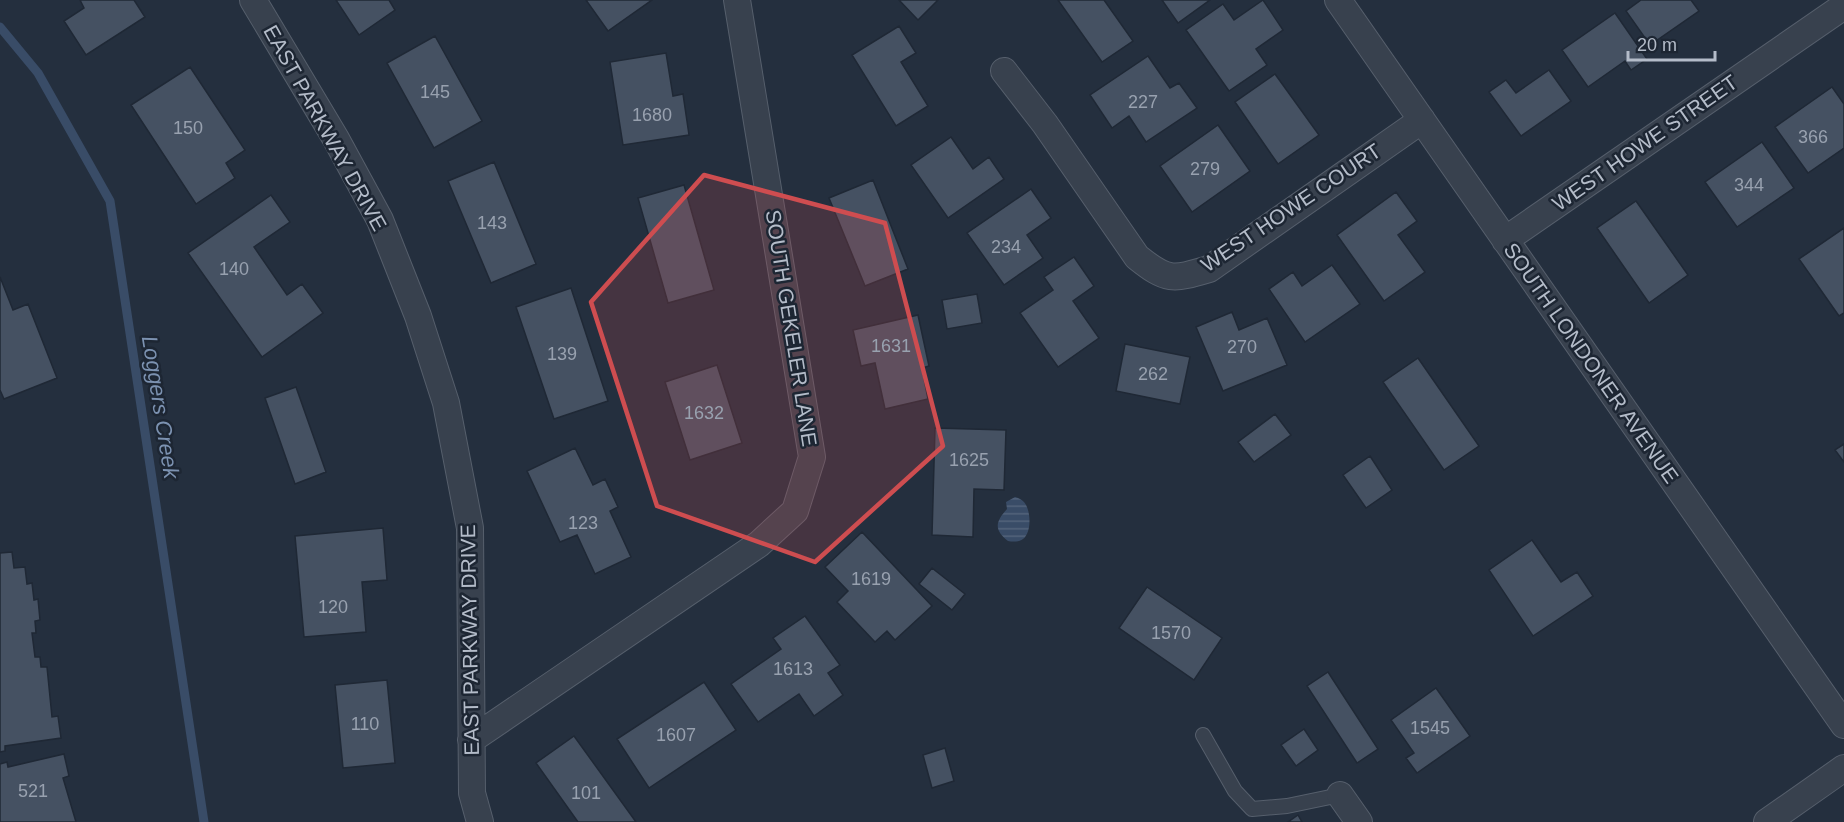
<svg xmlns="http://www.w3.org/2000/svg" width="1844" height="822" viewBox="0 0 1844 822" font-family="Helvetica,sans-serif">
<defs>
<pattern id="water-rules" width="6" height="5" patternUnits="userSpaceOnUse" patternTransform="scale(1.5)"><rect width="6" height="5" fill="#394c67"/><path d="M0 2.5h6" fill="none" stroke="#53647b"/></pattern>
</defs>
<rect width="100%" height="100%" fill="#242f3e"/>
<path fill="url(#water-rules)" d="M1015,497C1018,498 1021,499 1024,502C1031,510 1032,532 1023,539C1019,542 1013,542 1008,541C994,530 995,522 1007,509L1006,502Z"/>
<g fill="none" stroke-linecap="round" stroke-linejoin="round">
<path stroke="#394c67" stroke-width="9" d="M0,27L38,73L110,201L204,822"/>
</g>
<path fill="#455162" stroke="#1f2835" stroke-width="1.5" d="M80,0H134L145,17L86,55L64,21L84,8Z
M336,0H389L395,10L359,35Z
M586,0H652L608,31Z
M899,0H938L918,20Z
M1058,0H1104L1133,41L1102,62Z
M1162,0H1210L1178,23Z
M1263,0L1283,30L1256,49L1267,65L1229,91L1186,30L1223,4L1234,20Z
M1641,0H1691L1699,11L1650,45L1626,11Z
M1615,13L1647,59L1631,70L1625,61L1588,87L1562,50Z
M899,26L916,53L901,62L928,106L896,126L852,55Z
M435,36L482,121L434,148L387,63Z
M666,53L673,96L683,94L689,135L623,145L610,62Z
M1148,56L1170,88L1179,83L1197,108L1146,142L1129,116L1112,128L1090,95Z
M190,67L245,150L226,163L235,178L196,204L131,105Z
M1549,70L1571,101L1521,136L1489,92L1506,80L1516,93Z
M1275,74L1319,135L1278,164L1235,102Z
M1832,87L1844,104V148L1808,173L1775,127Z
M1218,125L1250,171L1192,212L1160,166Z
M951,137L973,169L989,157L1004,179L948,218L911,165Z
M1762,142L1794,188L1737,227L1705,182Z
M494,162L536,264L491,283L448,181Z
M873,180L908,269L865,286L829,198Z
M684,185L714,290L668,303L638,198Z
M1031,189L1051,218L1027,235L1043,258L1004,285L967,233Z
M1396,192L1417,221L1398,235L1425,272L1384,301L1337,235Z
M271,195L290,222L254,247L287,295L302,284L323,313L262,357L188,253Z
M1636,201L1688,275L1649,303L1597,228Z
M1844,228V313L1839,316L1799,259Z
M1074,257L1094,286L1073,301L1099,338L1058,367L1020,313L1053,290L1044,277Z
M1332,265L1360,304L1305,342L1269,289L1293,272L1302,286Z
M0,277L13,310L28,304L57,378L4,399L0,390Z
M571,288L608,401L554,419L516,307Z
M977,294L982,323L947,329L942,300Z
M1232,312L1239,330L1267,318L1287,365L1223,391L1196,327Z
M918,315L929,366L922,368L928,399L885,409L875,363L861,366L853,330Z
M1125,344L1190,357L1180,404L1116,391Z
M1418,358L1479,446L1444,470L1383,382Z
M717,365L742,443L690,460L665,382Z
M296,387L326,472L295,484L265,398Z
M1275,414L1291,435L1254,462L1238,442Z
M935,428L1006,430L1004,490L974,489L973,537L932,535Z
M1844,444V462L1835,450Z
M575,448L593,485L605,479L618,507L610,511L631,557L595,574L577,535L560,542L527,471Z
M1370,456L1392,490L1366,508L1343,475Z
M383,528L387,580L362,582L366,632L304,637L295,536Z
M862,532L932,606L895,640L887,631L875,642L837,602L848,591L825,567Z
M1532,540L1561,582L1577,572L1593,596L1533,636L1489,570Z
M12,552L14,568L25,567L27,584L32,583L34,600L38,599L40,620L35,621L36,633H32L35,657H40L41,667H47L52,717L58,716L61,738L5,746V751L0,752V553Z
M932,568L965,594L952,610L919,584Z
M1147,587L1222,638L1194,680L1119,628Z
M805,616L840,665L828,673L843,695L814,716L799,694L758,722L731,684L781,649L773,638Z
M1328,672L1378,749L1357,763L1307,686Z
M387,680L395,763L343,768L335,685Z
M704,682L736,730L649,788L617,739Z
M1436,688L1470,736L1417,773L1406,758L1414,753L1391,720Z
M1304,729L1318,750L1296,766L1281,745Z
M574,736L636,822H578L536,763Z
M945,748L954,781L932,788L923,755Z
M64,754L69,776L63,778L76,822H0V764L7,762L8,767Z
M1298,815L1302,822H1288Z"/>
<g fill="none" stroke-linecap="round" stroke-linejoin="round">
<g stroke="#565f6c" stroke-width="16">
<path id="service" d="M1203,735L1235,791L1252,809L1287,806L1340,795"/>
</g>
<g stroke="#565f6c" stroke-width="28">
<path id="minor" d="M253,0L336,139L380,220L418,316L446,403L470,528L472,793L480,822
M1338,0L1844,725
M1004,71L1045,124L1137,257C1167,281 1172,280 1209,269L1422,120
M1505,240L1844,6
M471,740L759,544L795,511L812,457L737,0
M1340,795L1359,822
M1767,822L1844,768"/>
</g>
<use href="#service" stroke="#38414e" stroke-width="14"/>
<use href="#minor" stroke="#38414e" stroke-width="26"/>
</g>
<path fill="#ce4d50" fill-opacity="0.2" stroke="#ce4d50" stroke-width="4.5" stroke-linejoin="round" d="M704,175L885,223L943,446L815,562L657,506L591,302Z"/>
<g text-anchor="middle" stroke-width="5" stroke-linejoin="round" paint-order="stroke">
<g font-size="18" fill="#98a1af">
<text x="435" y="98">145</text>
<text x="1143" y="108">227</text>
<text x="652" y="121">1680</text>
<text x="188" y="134">150</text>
<text x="1813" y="143">366</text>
<text x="1205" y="175">279</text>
<text x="1749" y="191">344</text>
<text x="492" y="229">143</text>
<text x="1006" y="253">234</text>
<text x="234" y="275">140</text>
<text x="891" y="352">1631</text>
<text x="1242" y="353">270</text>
<text x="562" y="360">139</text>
<text x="1153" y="380">262</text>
<text x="704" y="419">1632</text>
<text x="969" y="466">1625</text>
<text x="583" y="529">123</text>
<text x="871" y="585">1619</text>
<text x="333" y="613">120</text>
<text x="1171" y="639">1570</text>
<text x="793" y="675">1613</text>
<text x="365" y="730">110</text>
<text x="1430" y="734">1545</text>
<text x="676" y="741">1607</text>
<text x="33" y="797">521</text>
<text x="586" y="799">101</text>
</g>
<g font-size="21" fill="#b4bcc9" stroke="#1d2633">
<text transform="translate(325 128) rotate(61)" y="7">EAST PARKWAY DRIVE</text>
<text transform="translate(1645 143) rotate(-35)" y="7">WEST HOWE STREET</text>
<text transform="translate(1291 208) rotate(-34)" y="7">WEST HOWE COURT</text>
<text transform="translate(791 328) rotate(81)" y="7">SOUTH GEKELER LANE</text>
<text transform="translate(1591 363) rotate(55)" y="7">SOUTH LONDONER AVENUE</text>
<text transform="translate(470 640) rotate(-91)" y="7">EAST PARKWAY DRIVE</text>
</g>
<g font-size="22" font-style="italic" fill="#7c92b1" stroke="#1d2633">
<text transform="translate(161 407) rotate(81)" y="8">Loggers Creek</text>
</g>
</g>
<path d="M1628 51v9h87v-9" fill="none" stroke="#b4bcc9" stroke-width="3"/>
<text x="1637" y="51" font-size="18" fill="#b4bcc9" stroke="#1d2633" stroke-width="4.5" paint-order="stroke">20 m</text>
</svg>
